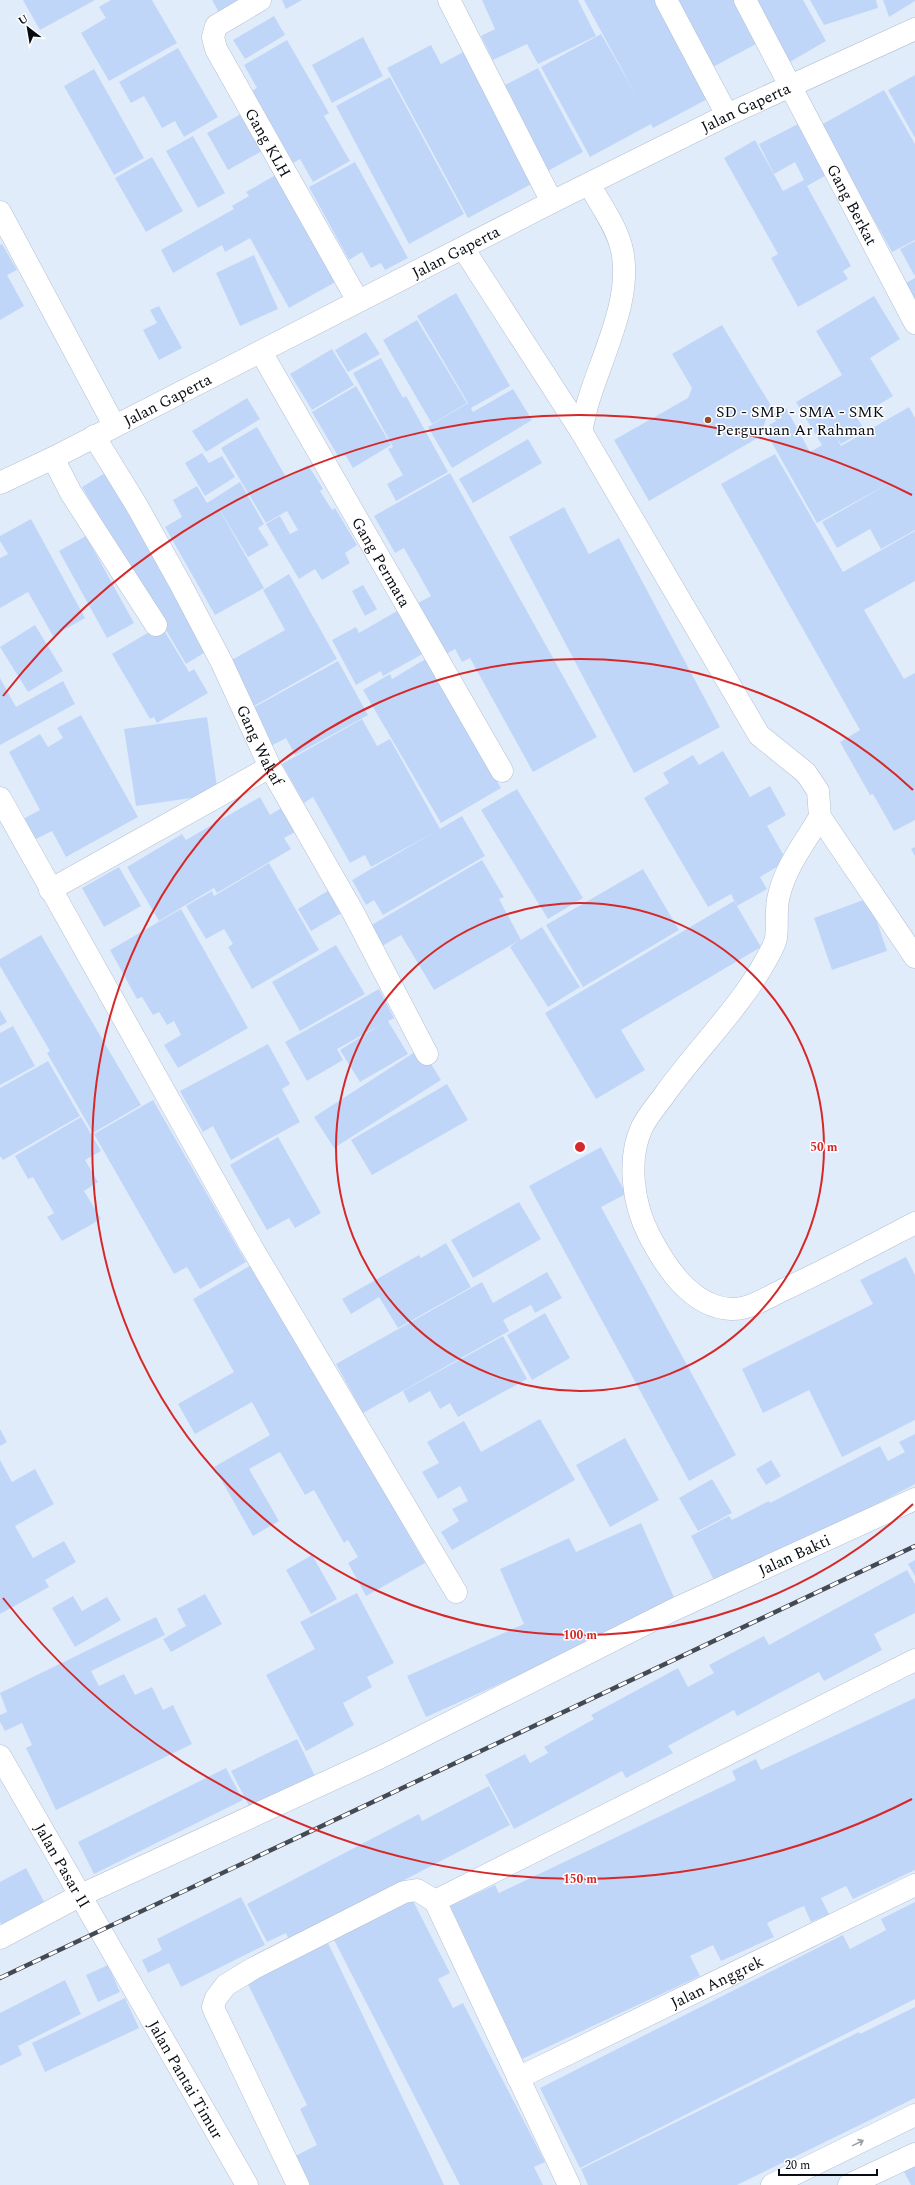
<svg xmlns="http://www.w3.org/2000/svg" width="915" height="2185" viewBox="0 0 915 2185" font-family="Spectral,serif">
<rect width="100%" height="100%" fill="#e1ecfb"/>
<path fill="#c0d6f8" d="M23,0H95L40,30Z
M111,0H152L177,43L109,81L81,33L106,18L99,7Z
M212,0H253L222,18Z
M282,0H302L286,9Z
M482,0H578L596,36L538,64L527,44L493,60L481,36L495,29Z
M584,0H661L713,96L653,128L651,124L590,157L541,67L601,34L636,95Z
M672,0H738L760,42L709,69Z
M753,0H803L826,41L788,63Z
M810,0H876L878,8L824,25Z
M883,0H915V1L889,17Z
M274,16L285,35L245,59L233,40Z
M363,37L383,76L332,103L312,65Z
M287,40L329,113L324,116L350,161L313,182L300,159L293,163L280,142L252,91L257,88L244,65Z
M431,45L441,64L465,51L535,182L468,218L387,68Z
M178,48L218,117L184,137L175,121L162,128L144,96L131,103L119,82Z
M538,68L583,152L544,173L499,88Z
M94,69L144,158L114,175L64,86Z
M915,75V138L888,90Z
M390,77L464,214L409,244L336,106Z
M884,90L915,144V240L892,252L821,125Z
M241,114L262,151L228,170L207,133Z
M802,122L830,173L807,186L851,266L843,271L848,279L798,307L771,258L778,254L724,158L755,140L783,191L804,180L795,162L774,174L759,144Z
M193,136L225,193L198,208L166,151Z
M152,157L183,211L146,232L115,178Z
M355,162L408,258L385,270L381,263L371,268L362,252L349,260L309,187Z
M279,173L339,280L289,308L250,238L225,252L222,245L173,273L161,250L234,209L232,206L249,196L246,192Z
M915,241V274L914,275L900,249Z
M2,244L17,270L7,275L24,306L0,320V245Z
M254,255L278,309L240,326L216,273Z
M915,278V303L904,284Z
M456,293L510,386L471,408L473,412L513,389L532,420L452,468L428,427L468,403L417,316Z
M874,296L900,339L870,358L893,396L857,418L865,430L841,444L836,437L841,446L909,407L915,418V530L881,549L870,529L837,548L822,522L893,481L817,523L767,434L772,431L769,425L776,421L772,415L786,408L810,452L822,445L796,402L842,375L816,331Z
M159,306L182,348L159,360L143,330L157,323L150,310Z
M417,320L467,403L432,424L383,340Z
M722,325L770,404L761,436L649,501L614,440L688,398L692,388L672,354Z
M366,332L380,354L348,372L335,350Z
M332,349L354,385L312,410L290,374Z
M381,358L403,398L406,396L448,472L396,501L387,484L403,475L388,449L393,447L353,373Z
M356,386L391,445L353,468L344,453L338,456L312,412Z
M247,398L260,419L206,452L192,431Z
M257,427L286,477L308,465L323,489L320,491L332,510L335,508L357,545L345,553L350,563L322,580L315,569L299,579L266,524L280,516L290,534L298,530L287,511L266,523L221,448Z
M528,439L542,463L473,503L459,479Z
M202,453L209,463L222,456L235,477L205,496L185,463Z
M775,454L843,572L915,531V581L864,610L904,679L915,673V820L894,831L873,794L870,795L840,742L860,730L721,484Z
M110,470L207,651L186,664L82,487Z
M450,473L597,737L533,772L470,658L462,662L455,649L446,654L418,603L431,596L404,548L395,553L374,516Z
M240,482L264,524L258,528L269,545L248,557L215,502L264,588L215,615L165,527L182,517L173,500L197,486L207,503Z
M564,507L589,554L619,538L720,727L634,773L509,537Z
M31,519L85,618L53,636L28,592L0,608V558L8,554L0,541V536Z
M86,536L134,623L107,638L59,551Z
M289,574L337,659L254,706L230,661L285,630L263,590Z
M363,585L377,609L365,616L352,591Z
M404,607L428,651L383,676L381,671L356,685L332,640L356,627L359,633Z
M35,625L63,671L28,692L0,647Z
M161,625L189,672L194,669L208,693L157,723L154,717L150,719L112,654Z
M429,657L473,741L501,788L441,823L363,690L390,674L392,679Z
M338,661L368,715L295,755L286,738L269,747L249,710Z
M0,678L16,707L63,681L75,704L0,745Z
M81,715L138,817L66,857L52,831L34,840L23,819L40,810L9,752L40,734L48,747L63,738L57,728Z
M207,717L218,794L136,806L124,729Z
M362,719L377,746L390,739L440,829L371,867L365,855L350,863L313,797L304,803L282,764Z
M723,751L750,797L770,786L786,815L767,826L787,861L760,877L767,889L737,906L731,894L708,907L644,798L669,783L663,773L693,755L699,765Z
M517,789L583,898L548,919L481,810Z
M260,797L270,815L283,807L297,831L284,838L291,849L217,893L214,888L159,921L127,867L182,834L186,840Z
M462,816L485,856L383,915L374,900L366,905L352,880Z
M915,847V856L911,849Z
M482,860L504,897L499,899L521,940L542,927L580,987L548,1007L510,947L518,941L434,990L401,935L382,946L370,926Z
M269,863L319,950L252,989L228,947L233,944L224,929L206,939L186,906L212,891L214,896Z
M119,867L141,906L104,927L82,888Z
M643,869L679,930L583,987L546,925Z
M334,887L347,910L311,931L298,909Z
M869,898L887,951L832,970L814,918Z
M734,901L761,947L621,1030L645,1070L596,1099L545,1013Z
M181,909L248,1028L178,1068L164,1045L181,1035L174,1021L167,1025L159,1012L153,1015L142,997L137,999L110,950Z
M41,935L141,1105L93,1133L47,1053L50,1051L0,966V959Z
M336,945L365,994L300,1031L272,982Z
M379,989L394,1018L388,1021L408,1054L360,1082L340,1050L382,1024L337,1049L343,1060L307,1081L285,1042Z
M0,1010L7,1022L0,1026Z
M13,1026L35,1066L0,1085V1033Z
M268,1044L290,1084L282,1089L300,1122L231,1160L213,1126L203,1132L180,1091Z
M421,1048L441,1080L334,1148L314,1117Z
M48,1061L80,1116L3,1160L0,1156V1088Z
M447,1084L468,1120L372,1175L351,1140Z
M153,1100L246,1262L200,1289L187,1267L174,1274L94,1134Z
M81,1117L101,1151L85,1160L98,1182L84,1191L101,1219L62,1241L47,1217L54,1213L33,1177L28,1179L15,1156Z
M278,1137L321,1213L295,1228L289,1218L267,1230L230,1165Z
M601,1147L626,1194L601,1207L736,1455L689,1481L529,1186Z
M519,1202L541,1239L473,1278L451,1240Z
M446,1243L471,1287L398,1328L379,1297L351,1314L342,1299L419,1255L421,1258Z
M906,1257L915,1275V1420L842,1457L809,1390L763,1413L742,1369L873,1304L860,1280Z
M253,1264L425,1563L366,1596L348,1563L358,1557L348,1540L344,1543L314,1490L305,1495L280,1452L249,1469L279,1521L253,1536L214,1467L270,1435L252,1402L195,1434L178,1404L234,1372L193,1299Z
M547,1272L562,1298L535,1313L531,1305L503,1320L501,1316L509,1331L363,1413L336,1364L482,1282L493,1303Z
M545,1313L570,1358L532,1380L507,1335Z
M503,1336L527,1379L458,1417L450,1403L440,1409L430,1391L409,1403L403,1391Z
M540,1419L575,1480L452,1550L441,1532L459,1521L452,1509L468,1501L460,1486L438,1499L422,1472L439,1463L427,1442L464,1421L481,1452Z
M0,1429L7,1442L0,1446Z
M915,1434V1484L718,1588L691,1536L729,1516L732,1520L769,1501L770,1503L880,1446L888,1461L905,1452L899,1442Z
M625,1438L659,1500L610,1527L576,1465Z
M0,1460L12,1482L35,1469L54,1504L15,1526L33,1558L64,1541L76,1562L45,1580L49,1587L0,1614Z
M771,1460L781,1476L766,1485L756,1469Z
M712,1479L732,1513L698,1531L679,1498Z
M641,1523L677,1604L426,1717L407,1676L524,1624L500,1569L569,1538L576,1552Z
M312,1555L337,1599L311,1614L286,1570Z
M915,1560V1576L908,1564Z
M907,1570L915,1584V1613L874,1634L882,1650L824,1681L819,1672L737,1716L734,1710L668,1746L673,1753L626,1778L622,1771L514,1829L485,1775L525,1754L530,1763L548,1753L544,1747L594,1719L591,1715L678,1668L688,1687L714,1673L709,1665L764,1636L769,1645Z
M357,1593L394,1663L367,1677L372,1687L343,1703L354,1725L306,1751L266,1675L315,1649L300,1622Z
M205,1594L222,1624L171,1652L163,1639L186,1626L177,1609Z
M73,1596L82,1611L107,1597L121,1620L75,1647L52,1608Z
M156,1617L165,1635L91,1671L99,1686L124,1674L135,1695L152,1687L163,1710L173,1705L192,1744L56,1810L26,1748L32,1745L22,1723L5,1731L0,1722V1715L7,1712L0,1693Z
M915,1698V1870L853,1899L846,1886L821,1898L829,1914L811,1922L804,1906L797,1909L767,1923L774,1937L721,1961L713,1945L690,1956L700,1976L522,2059L450,1906L495,1885L499,1893L736,1780L732,1771L756,1759L761,1770Z
M297,1739L315,1776L250,1808L231,1771Z
M226,1768L243,1800L94,1874L78,1842Z
M489,1786L510,1825L289,1940L286,1933L267,1942L247,1904L419,1814L422,1821Z
M26,1868L48,1909L5,1932L0,1922V1882Z
M241,1897L265,1945L181,1987L169,1963L148,1973L142,1960L162,1950L157,1939Z
M411,1897L450,1973L438,1979L453,2008L463,2003L545,2162L534,2167L543,2185H460L333,1938Z
M915,1902V1999L580,2168L540,2088L843,1935L850,1949L886,1930L881,1919Z
M327,1941L431,2157L444,2185H310L295,2156L317,2145L300,2109L307,2105L246,1980Z
M108,1965L120,1992L98,2002L86,1975Z
M65,1980L81,2014L18,2046L22,2055L0,2066V2013Z
M125,1998L139,2028L45,2072L32,2043Z
M915,2007V2098L737,2185H588L581,2169L859,2032L860,2034Z
M915,2166V2185H911L904,2172Z"/>
<g fill="none" stroke-linecap="round" stroke-linejoin="round">
<g stroke="#b3bfd2" stroke-width="23">
<g id="minor">
<path id="s1" d="M260,0L216,26L213,37L216,49L358,301"/>
<path d="M449,0L552,202"/>
<path d="M666,0L727,115"/>
<path id="s2" d="M745,0L915,323"/>
<path d="M0,212L114,425"/>
<path d="M463,248L581,431L759,735L806,773L818,791L820,817L915,957"/>
<path id="s3" d="M261,352L502,771"/>
<path d="M581,431C584,419 586,407 590,396C604,351 634,294 621,246C615,224 600,204 589,184"/>
<path id="s4" d="M94,436L137,506L181,585L222,663L270,767L353,912L427,1054"/>
<path d="M53,458L71,493L156,625"/>
<path id="s5" d="M0,483L53,458L552,202L727,115L915,29"/>
<path d="M0,798L251,1246L456,1592"/>
<path d="M820,817C805,842 786,866 779,895C775,910 778,925 776,938C775,945 769,954 766,960C739,1009 697,1049 665,1094C658,1104 648,1115 642,1127C627,1159 633,1204 649,1235C665,1266 691,1307 731,1309C748,1310 768,1297 783,1290C828,1269 871,1246 915,1223"/>
<path d="M50,890L270,767"/>
<path id="s6" d="M0,1756L247,2185"/>
<path d="M435,1901L915,1660"/>
<path id="s7" d="M0,1938L79,1896L381,1757L673,1610L915,1499"/>
<path id="s8" d="M518,2078L915,1885"/>
<path d="M298,2185L215,2012L213,2007L216,1998L226,1985L254,1968L404,1892L417,1890L435,1901L569,2185"/>
<path d="M772,2185L915,2115"/>
<path d="M849,2185L915,2154"/>
</g>
</g>
<use href="#minor" stroke="#fff" stroke-width="22"/>
<g stroke="#444a53" stroke-width="4.5">
<path id="rail" d="M0,1978L915,1546"/>
</g>
<use href="#rail" stroke="#fff" stroke-width="3" stroke-dasharray="9" stroke-linecap="butt"/>
</g>
<defs><path id="oneway-shaft" d="M-6 0H5M1.5-3L5.5 0L1.5 3" fill="none" stroke-width="1.6" stroke-linecap="round" stroke-linejoin="round"/></defs>
<use stroke="#9c9ea0" href="#oneway-shaft" transform="translate(858 2143) rotate(-26)"/>
<g fill="none" stroke="#d62828" stroke-width="2">
<circle cx="580" cy="1147" r="244"/>
<path d="M913 1504A488 488 0 1 1 913 790"/>
<path d="M912 1799A732 732 0 0 1 3 1598M3 696A732 732 0 0 1 912 495"/>
</g>
<circle fill="#924b25" stroke="#fff" stroke-width="1.5" cx="708" cy="420" r="4"/>
<g text-anchor="middle" stroke-width="3" stroke-linejoin="round" paint-order="stroke">
<g font-size="16" fill="#080c12" stroke="#fff">
<text dy="6" stroke="none"><textPath href="#s5" startOffset="835">Jalan Gaperta</textPath></text>
<text dy="6" stroke="none"><textPath href="#s1" startOffset="182">Gang KLH</textPath></text>
<text dy="6" stroke="none"><textPath href="#s2" startOffset="231">Gang Berkat</textPath></text>
<text dy="6" stroke="none"><textPath href="#s5" startOffset="511">Jalan Gaperta</textPath></text>
<text dy="6" stroke="none"><textPath href="#s5" startOffset="187">Jalan Gaperta</textPath></text>
<text dy="6" stroke="none"><textPath href="#s3" startOffset="242">Gang Permata</textPath></text>
<text dy="6" stroke="none"><textPath href="#s4" startOffset="351">Gang Wakaf</textPath></text>
<text dy="6" stroke="none"><textPath href="#s7" startOffset="882">Jalan Bakti</textPath></text>
<text dy="6" stroke="none"><textPath href="#s6" startOffset="126">Jalan Pasar II</textPath></text>
<text dy="6" stroke="none"><textPath href="#s8" startOffset="221">Jalan Anggrek</textPath></text>
<text dy="6" stroke="none"><textPath href="#s6" startOffset="373">Jalan Pantai Timur</textPath></text>
</g>
<g font-size="16" fill="#080c12" stroke="#fff" text-anchor="start">
<text x="716" y="417">SD - SMP - SMA - SMK<tspan x="716" dy="18">Perguruan Ar Rahman</tspan></text>
</g>
</g>
<circle cx="580" cy="1147" r="6" fill="#d62828" stroke="#fff" stroke-width="2"/>
<g font-size="12" text-anchor="middle" font-weight="bold" fill="#d62828" stroke="#fff" stroke-width="3" stroke-linejoin="round" paint-order="stroke">
<text x="824" y="1151">50 m</text>
<text x="580" y="1639">100 m</text>
<text x="580" y="1883">150 m</text>
</g>
<g transform="translate(28 28) rotate(329)" stroke="#ffffff" stroke-width="3" paint-order="stroke">
<path d="M0-3L7 15L0 10L-7 15Z" fill="#080c12"/>
<text y="-6" font-size="11" font-weight="bold" text-anchor="middle" fill="#080c12">U</text>
</g>
<path d="M779 2169v6h98v-6" fill="none" stroke="#080c12" stroke-width="2"/>
<text x="785" y="2169" font-size="12" fill="#080c12" stroke="#ffffff" stroke-width="3" paint-order="stroke">20 m</text>
</svg>
